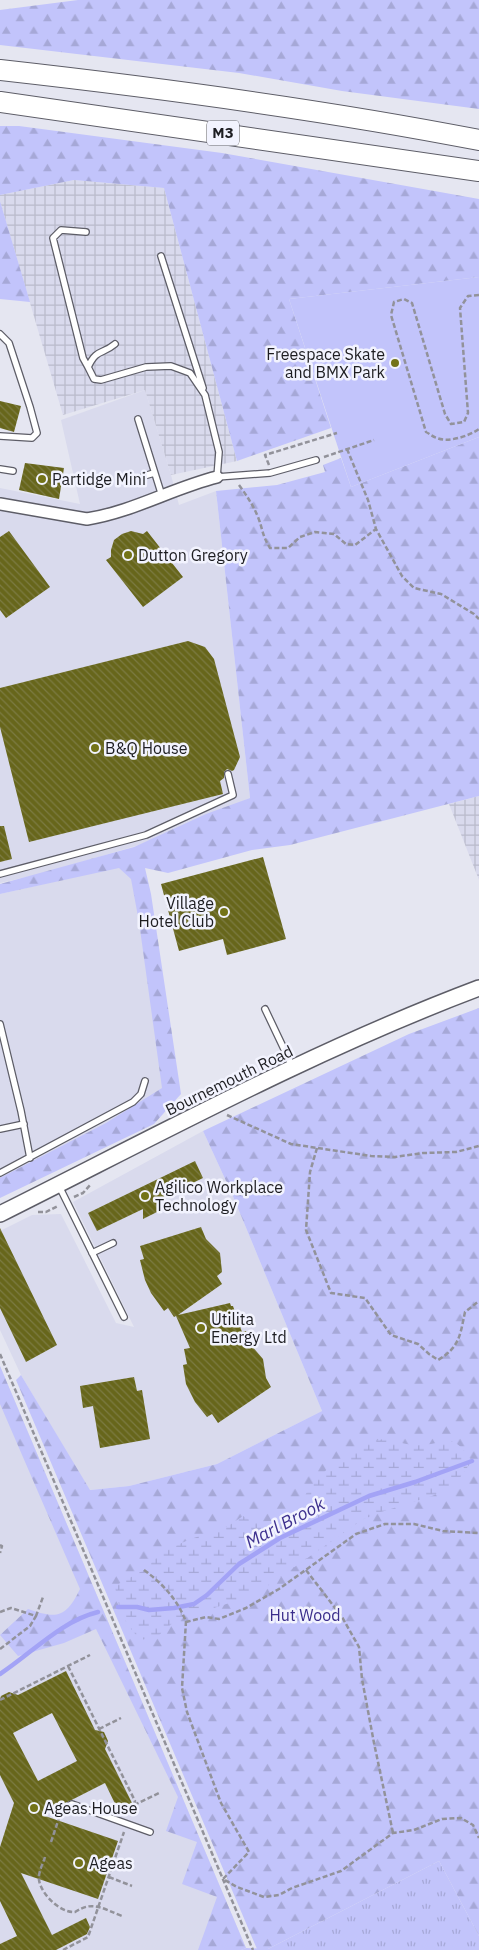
<svg xmlns="http://www.w3.org/2000/svg" width="479" height="1950" viewBox="0 0 479 1950" font-family="'IBM Plex Sans',sans-serif">
<defs>
<pattern id="industrial-grid" width="8" height="8" patternUnits="userSpaceOnUse" patternTransform="scale(1.25)"><rect width="8" height="8" fill="#d9daed"/><path d="M0 4h8M4 0v8" fill="none" stroke="#babbcb"/></pattern>
<pattern id="grass-tufts" width="24" height="20" patternUnits="userSpaceOnUse" patternTransform="scale(1.25)"><rect width="24" height="20" fill="#c2c4fb"/><path d="M3 7l-1-3M5 7V3M7 7l1-3M15 17l-1-3M17 17v-4M19 17l1-3" fill="none" stroke="#a6a8d7"/></pattern>
<pattern id="forest-firs" width="22" height="20" patternUnits="userSpaceOnUse" patternTransform="scale(1.25)"><rect width="22" height="20" fill="#c2c4fb"/><path d="M5 1l3.5 6h-7zM16 11l3.5 6h-7z" fill="#a6a8d7"/></pattern>
<pattern id="wetland-marsh" width="20" height="14" patternUnits="userSpaceOnUse" patternTransform="scale(1.25)"><rect width="20" height="14" fill="#c2c4fb"/><path d="M1 5h8M5 5V1M11 12h8M15 12V8" fill="none" stroke="#a6a8d7"/></pattern>
<pattern id="building-back-hatch" width="6" height="6" patternUnits="userSpaceOnUse" patternTransform="scale(1.25)"><rect width="6" height="6" fill="#67661b"/><path d="M-1 5l2 2M0 0l6 6M5-1l2 2" fill="none" stroke="#7c7b43"/></pattern>
</defs>
<rect width="100%" height="100%" fill="#e5e6f1"/>
<path fill="#d9daed" d="M145,390L171,475L179,505L216,491L250,798L139,845L44,873L0,883V488L80,504L61,420Z
M141,862L166,1100L0,1184V894Z
M203,1131L232,1194L322,1411L217,1464L129,1486L89,1490L21,1375L0,1330V1231L32,1215L61,1214L116,1323L134,1327L73,1202Z
M0,1366L246,1948L241,1950H0Z"/>
<path fill="url(#industrial-grid)" d="M74,180L164,188L237,461L171,475L145,390L63,415L0,201V195Z
M479,796V880L449,804Z"/>
<path fill="url(#grass-tufts)" d="M439,1861L479,1936V1950H241L246,1948L268,1949Z"/>
<path fill="url(#forest-firs)" d="M78,0H479V109L342,91L239,73L0,45V10Z
M0,126H19L222,153L479,199V277L289,299L331,428L237,461L164,188L74,180L0,195Z
M0,201L30,302L0,299Z
M479,437V796L290,845L252,850L168,873L145,868L151,894L181,1094L154,1124L0,1198V1178L106,1123L162,1088L139,922L131,879L119,868L0,894V884L134,847L206,814L250,798L216,491L277,485L325,472L323,465L341,458L351,487Z
M479,1008V1936L439,1861L268,1949H257L16,1380L21,1375L90,1490L129,1486L217,1464L322,1411L232,1194L203,1131L409,1034Z
M0,1366L246,1948L241,1950H198L217,1897L182,1884L197,1842L166,1831L178,1797L96,1629L64,1643L18,1656L0,1635L28,1609C57,1619 66,1618 80,1589L0,1404Z"/>
<path fill="url(#wetland-marsh)" d="M383,1439C395,1441 410,1446 422,1445C452,1442 452,1433 472,1461L453,1487L432,1496L378,1513L362,1520L263,1589L242,1599L176,1620L158,1636L141,1640C125,1625 118,1608 115,1586L144,1570L161,1553L188,1540L228,1526L243,1516L253,1522L271,1521L294,1512L312,1485L329,1467L358,1446Z"/>
<path fill="#c2c4fb" d="M479,277V437L351,487L289,299Z"/>
<g fill="none" stroke-linecap="round" stroke-linejoin="round">
<path stroke="#a3a3f6" stroke-width="4.5" d="M118,1607H137L149,1610L174,1608L194,1604L207,1595L239,1564L280,1538L369,1496L415,1482L472,1461
M0,1674C32,1653 61,1621 98,1612"/>
</g>
<path fill="url(#building-back-hatch)" fill-rule="evenodd" d="M0,401L21,406L14,432L0,428Z
M25,463L64,468L59,499L19,490Z
M9,531L50,587L6,618L0,610V537Z
M131,531L143,534L147,531L183,577L143,607L106,560L111,557V550L114,540L122,534Z
M188,641L205,647L214,659L240,757L234,770L232,771L227,769L224,772V778L220,781L223,794L29,842L0,727V688Z
M0,826H4L12,859L0,862Z
M263,857L286,939L227,955L223,939L179,951L161,884Z
M195,1161L203,1178L159,1199L163,1209L143,1219V1209L97,1231L88,1213Z
M201,1227L206,1239L220,1253L222,1272L217,1276L222,1284L178,1315L230,1303L231,1306H233L242,1332L246,1331L251,1345L263,1359L266,1378L271,1387L218,1423L212,1414L207,1417L195,1402L186,1384L183,1365L187,1364L184,1349L190,1348L176,1316L174,1317L168,1308L164,1311L151,1293L145,1280L140,1260L144,1259L140,1246Z
M0,1228L57,1345L26,1362L0,1308Z
M134,1377L137,1391L142,1390L150,1439L100,1448L93,1406L83,1408L80,1386Z
M66,1671L95,1730L104,1732L108,1741L105,1749L132,1803L130,1809L120,1814L105,1783L42,1815L118,1841L98,1899L21,1873L52,1935L86,1918L90,1927L87,1934L56,1950H0V1944L17,1936L0,1901V1847L14,1803L0,1775V1699L1,1696L9,1692L18,1695ZM52,1713L77,1761L38,1781L13,1733Z"/>
<g fill="none" stroke-linecap="round" stroke-linejoin="round">
<g stroke="#5d5d67" stroke-width="8">
<path id="lane" d="M86,232L61,230L53,238L83,358L88,367C97,348 102,355 115,344
M161,256L203,388
M0,334L9,343L30,407L37,433L32,438L0,436
M88,367L94,379L101,380L146,367L171,366L190,373L205,395L219,452L217,477L270,473L316,460
M138,419L162,496
M0,469L13,471
M144,476L154,473
M0,874L146,835L233,795L228,774
M265,1009L293,1068
M0,1024L21,1111L30,1158
M0,1129L24,1124
M0,1173L133,1102L141,1094L145,1081
M59,1186L124,1317
M92,1253L113,1243
M63,1809L72,1804L150,1832"/>
</g>
<g stroke="#5d5d67" stroke-width="14">
<path id="street" d="M0,504L87,519C132,512 173,488 217,477"/>
</g>
<g stroke="#5d5d67" stroke-width="18">
<path id="secondary" d="M0,1214C158,1135 314,1050 479,988"/>
</g>
<g stroke="#5d5d67" stroke-width="22">
<path id="highway" d="M0,70C161,88 320,109 479,140
M0,102L479,171"/>
</g>
<path stroke="#92929a" stroke-width="2.5" stroke-dasharray="5 2.5" stroke-linecap="butt" d="M479,295L468,296L460,308L468,413L464,422L451,424L445,414L412,303L404,299L394,302L391,315L426,432C430,434 433,437 437,438C448,443 469,436 479,429
M347,449L368,500L376,529L402,576L414,588L441,594L474,614L479,619
M324,457L374,440
M269,465L265,455L337,433
M239,485C247,496 253,505 258,517C263,530 262,535 270,548H288L300,537L315,532L334,534L346,544L355,545L376,529
M227,1115L291,1144L371,1156L395,1157L423,1153L456,1152L479,1146
M317,1148L310,1172L306,1230L331,1293L365,1298L391,1335L418,1344L429,1354L438,1360C460,1347 460,1335 465,1312L479,1301
M74,1197L83,1193L91,1184
M38,1212H46L58,1206
M0,1354L253,1950
M0,1545L2,1546L0,1553
M144,1570C163,1584 178,1600 186,1622L206,1617L219,1619L246,1608L279,1589L356,1534L385,1524H414L443,1531L479,1533
M306,1570L342,1617L359,1647L362,1679L374,1743L393,1833
M0,1612L11,1608L36,1616L43,1597
M186,1621L182,1688L187,1712L221,1803L249,1852L223,1879L237,1887L264,1897L279,1895L292,1888L341,1871L393,1833L414,1830L442,1819L461,1818L473,1825L479,1838
M0,1649L30,1626L36,1616
M68,1666L135,1801L130,1815
M0,1700L90,1655
M99,1729L121,1718
M134,1805L159,1793
M51,1842L59,1818
M45,1857C43,1864 38,1872 39,1880C41,1894 60,1913 75,1912C93,1900 103,1909 122,1916
M109,1877L132,1886
M63,1950L88,1937L124,1832"/>
<use href="#lane" stroke="#fff" stroke-width="5.5"/>
<use href="#street" stroke="#fff" stroke-width="11"/>
<use href="#secondary" stroke="#fff" stroke-width="15"/>
<use href="#highway" stroke="#fff" stroke-width="20"/>
</g>
<g fill="#737318" stroke="#f2f3fe" stroke-width="2">
<circle cx="395" cy="363" r="5"/>
<circle cx="42" cy="479" r="5"/>
<circle cx="128" cy="555" r="5"/>
<circle cx="95" cy="748" r="5"/>
<circle cx="224" cy="912" r="5"/>
<circle cx="145" cy="1196" r="5"/>
<circle cx="201" cy="1328" r="5"/>
<circle cx="34" cy="1808" r="5"/>
<circle cx="79" cy="1863" r="5"/>
</g>
<g text-anchor="middle" stroke-width="5" stroke-linejoin="round" paint-order="stroke">
<rect fill="#f2f3fe" stroke="#5d5d63" stroke-width="1" x="207" y="120.5" width="32" height="25" rx="4"/>
<g font-size="15" font-weight="bold" fill="#1d1d21">
<text x="223" y="138">M3</text>
</g>
<g font-size="16" fill="#1d1d21" stroke="#f2f3fe" text-anchor="start">
<text x="385" y="360" text-anchor="end">Freespace Skate<tspan x="385" dy="18">and BMX Park</tspan></text>
<text x="52" y="485">Partidge Mini</text>
<text x="138" y="561">Dutton Gregory</text>
<text x="105" y="754">B&amp;Q House</text>
<text x="214" y="909" text-anchor="end">Village<tspan x="214" dy="18">Hotel Club</tspan></text>
<text x="155" y="1193">Agilico Workplace<tspan x="155" dy="18">Technology</tspan></text>
<text x="211" y="1325">Utilita<tspan x="211" dy="18">Energy Ltd</tspan></text>
<text x="44" y="1814">Ageas House</text>
<text x="89" y="1869">Ageas</text>
</g>
<g font-size="16" fill="#1d1d21" stroke="#f2f3fe">
<text transform="translate(229 1080) rotate(-26)" y="6">Bournemouth Road</text>
</g>
<g font-size="16" fill="#3b2e8c" stroke="#f2f3fe">
<text x="305" y="1621">Hut Wood</text>
</g>
<g font-size="18" font-style="italic" fill="#3e318f" stroke="#f2f3fe">
<text transform="translate(285 1523) rotate(-28)" y="6">Marl Brook</text>
</g>
</g>
</svg>
